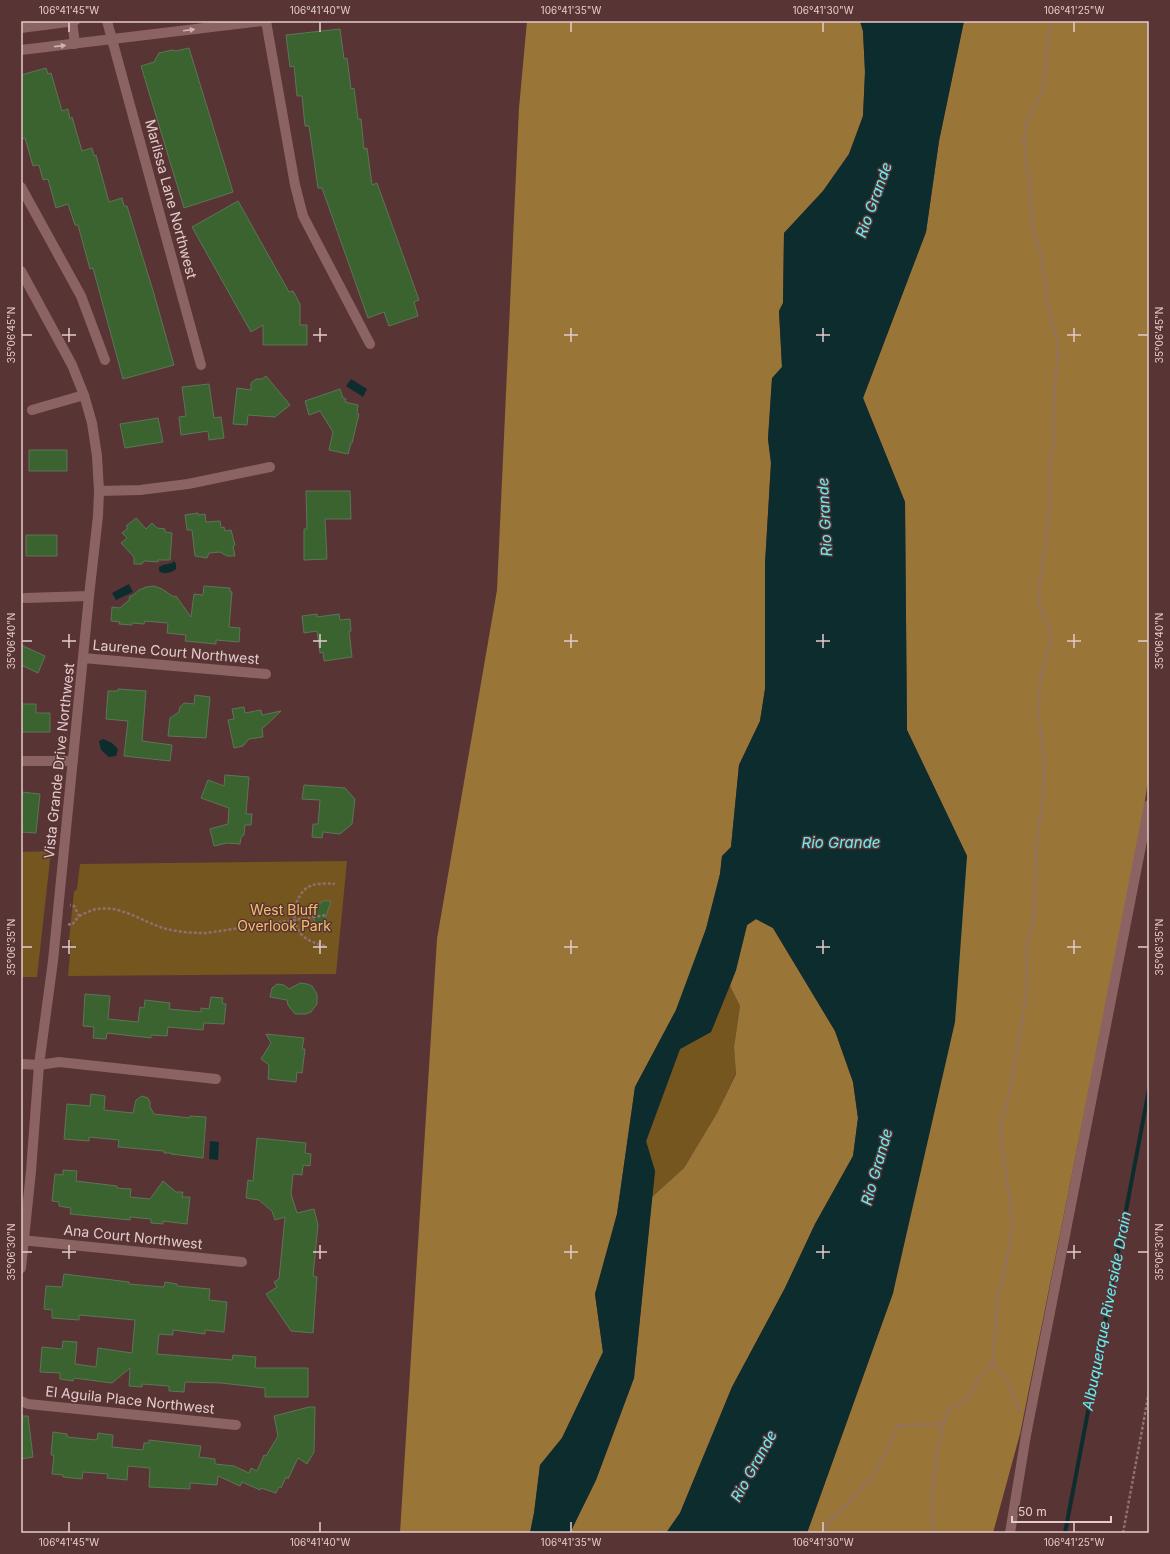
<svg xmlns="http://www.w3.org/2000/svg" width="1170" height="1554" viewBox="0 0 1170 1554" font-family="Inter,sans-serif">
<rect width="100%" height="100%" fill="#593435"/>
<path fill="#75561e" d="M51,851L37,977H21V852Z
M347,861L336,974L68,976L71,942L69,940L74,892L77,889L80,864Z
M730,986L740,1006L734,1047L736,1073L717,1113L684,1168L652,1197L655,1171L646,1142L680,1049L711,1032Z"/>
<path fill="#997538" d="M527,21H860L863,31L865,72L863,116L849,154L823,191L784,233L783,303L779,311L782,367L772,379L768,439L771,463L765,564V689L760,721L739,765L731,847L722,856L720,874L706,929L676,1010L635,1087L617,1214L595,1294L603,1352L562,1438L540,1465L534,1513L530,1533H400L437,939L497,590L519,108Z
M964,21H1149V773L1141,829L1020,1434L993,1533H807L893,1293L967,856L907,730L905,502L863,398L926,232L939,141Z
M756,919L773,928L835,1031L853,1082L858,1118L853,1156L815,1224L785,1288L732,1387L680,1513L666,1533H570L596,1480L634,1378L652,1197L684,1168L717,1113L736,1074L734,1047L740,1006L730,986L736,970L747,925Z"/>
<path fill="#0d2c2e" d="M860,21H964L939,141L926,232L863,398L905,502L907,730L967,856L955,1022L893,1293L807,1533H666L680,1513L732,1387L785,1288L815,1224L853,1156L858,1118L853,1082L835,1031L773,928L756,919L747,925L736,970L711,1032L680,1049L646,1141L655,1171L634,1378L596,1480L570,1533H530L534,1513L540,1465L562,1438L603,1352L595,1294L617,1214L635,1087L676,1010L706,929L720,874L722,856L731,847L739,765L760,721L765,689V564L771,463L768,439L772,378L782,367L779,311L783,303L784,233L823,191L849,154L863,116L865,72L863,31Z
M351,379L367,389L363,397L346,386Z
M174,561L176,564V569C171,573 164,575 159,571V567L163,565L172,563Z
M129,584L133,592L116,600L112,593Z
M103,739L112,743L118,749L116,756L109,757L101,750L99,741Z
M210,1141L219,1142L218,1160L209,1159Z"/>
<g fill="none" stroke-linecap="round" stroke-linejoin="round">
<path stroke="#0d2c2e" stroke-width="4" d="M1065,1533L1149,1089"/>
</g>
<path fill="#3a6330" stroke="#5d7557" d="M340,29L344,59L347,58L351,89L354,88L358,119H361L364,149L367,148L372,185L377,183L419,300L414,302L418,316L389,326L384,312L368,318L322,188H318L309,126H305L302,96H297L294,66L290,67L286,35Z
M189,48L233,192L184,208L141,66L154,62L159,53L172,50L176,51Z
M46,68L48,74L51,73L62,111L68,109L70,119L72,117L82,151L92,148L94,156L96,155L109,202L122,198L124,206H127L154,294L174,365L123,379L93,268L90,269L78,225H75L68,204L56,208L48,179L43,180L39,165L33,166L25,138L21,139V75Z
M238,201L289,292L293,291L300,304V325H307V345H263V325L251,332L192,227Z
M266,376L290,405L275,417L248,415L247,425L233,424L237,388L251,390V383L256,379H262Z
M209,384L214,418L221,417L224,438L209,440L208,431L181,435L179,417L186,416L182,387Z
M340,389L343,398L346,399L345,402L358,405L357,413L359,414L352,443H351L348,454L329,450L333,432L320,411L309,415L305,401Z
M158,418L163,442L125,448L120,424Z
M29,450H67V471H29Z
M306,491H350L351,519H325L327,559L304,560V529H307Z
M198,513V515L205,514L206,522L220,521L221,528L224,527L225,531L231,530L235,545L233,546L235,556H227L220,552L209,553L207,558L195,556L192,530H187L185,515Z
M136,518L146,529L152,523L157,528L165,529V532L172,533L170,560H158V562L144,561L142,564H134V557L121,543L127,538L122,533L128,528L126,526Z
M26,535H57V556H26Z
M154,586L162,589L174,597L176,596L191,617L194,594L203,595L204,586L230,588V592H232L229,627L240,628L239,642L216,640V644L185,641L186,635L167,633L168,623L145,621L144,624L132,623V625L119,624L120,622L111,621L112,607L120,608L129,600L130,596H132L139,590L146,587Z
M317,614V617L339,614L340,620L350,619L351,631H349L352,657L324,661L323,652L320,653L317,631L304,633L302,616Z
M21,645L45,656L38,673L21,665Z
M118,689L146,691L142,741L172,745L170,761L124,756L128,721L106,719L108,691H118Z
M195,695L210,697L206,738L168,736L170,718L179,712L180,707L184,703L194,704Z
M21,704H36V713H50V732H21Z
M244,707L245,713L261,710L262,715L281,711L262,729L263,737L249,739L243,746L234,748L228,720L234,719L232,709Z
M225,775L249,777L246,814H252L251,825H245L244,835L241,837L240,844L227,843L214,846L210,829L228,824L229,808L201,798L208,780L224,786Z
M304,785L345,788L355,799L352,824L340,834L323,832L322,838L312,837L313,824H318L320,800L302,799Z
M22,792L40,794L36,833L21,832Z
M323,901H331L326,916L325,932L316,924L313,916L316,907Z
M300,983L307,984L312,986L317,994V1004L311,1012L306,1014H295L288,1005L287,1000L270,997L272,988L277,984L284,985L289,989Z
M85,994L110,996L108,1019L138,1022L140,1007L144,1008L145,1000L170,1003L169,1009L201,1012V1008L209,1009L211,997L223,998L222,1003L226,1004L224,1024L204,1023L203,1030L168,1027L167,1036L151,1035V1038L107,1033L106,1039L93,1038L94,1027L83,1026Z
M266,1034L304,1038L302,1049H305L302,1073L297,1072L296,1082L268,1079L269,1065L261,1059L271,1043Z
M91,1094L105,1096L104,1110L133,1113L136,1100L142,1096L148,1098L150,1102V1107L154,1114L190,1118V1116L206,1117L203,1158L171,1154V1153H164V1151L118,1147L119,1140L89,1137V1141L64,1139L67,1104L90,1106Z
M257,1138L306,1143L305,1153L311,1154L310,1166L303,1165L302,1175L293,1174L291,1194L297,1213L314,1209L318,1225L313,1276L317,1277L313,1333L291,1331L266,1294L277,1287L274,1282L279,1279L285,1217L275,1220L272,1211L259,1200L246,1198L248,1180L253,1181Z
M63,1170L77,1171L76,1181L117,1186V1188L131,1189L130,1197L150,1199L163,1181L176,1192H183L182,1197H190L187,1224L163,1221V1224L151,1223V1219L130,1217V1220L70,1214L71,1208L59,1206V1202L52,1201L55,1174L63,1175Z
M64,1274L129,1282V1284L164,1287L165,1282L177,1284V1286L210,1289L209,1300L227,1302L224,1332L205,1330V1334L173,1330V1335L159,1334L157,1354L232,1360L233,1355L256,1357L255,1368H308V1397H265V1388L221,1383L185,1382L184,1392L169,1391V1386L142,1384V1387L129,1386L130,1368L112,1383L74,1378L73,1381L60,1379V1373L40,1372L42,1347L62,1349L63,1341L77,1342L75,1364L96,1367L98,1348L132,1353L135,1320L79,1315V1320L52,1318V1310L44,1309L46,1286L62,1287Z
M309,1407H315L314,1452L307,1464L298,1458L288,1479L286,1477L281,1488L279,1487L276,1493L261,1488L260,1490L242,1482L240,1486L218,1476L217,1485L190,1483V1489L149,1487L150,1468L128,1466L127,1480L107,1478L108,1474L83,1472L82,1479L63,1477V1475L52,1474L54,1455H51L53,1432L67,1434V1437L97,1440L98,1433L113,1435L112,1447L143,1450L144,1443H149V1440L201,1446L199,1457L215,1459V1464L234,1466L249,1473L251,1468L257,1471L264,1455L266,1456L278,1436L274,1416Z
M21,1416H28L33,1457L21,1459Z"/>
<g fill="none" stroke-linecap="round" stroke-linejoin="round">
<path stroke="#8f6f70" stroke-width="2.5" stroke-dasharray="3 2" stroke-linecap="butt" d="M79,916C84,914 89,911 93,910C118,903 141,921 163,928C177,932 192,933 206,933L327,915
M68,924L72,925L79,916L74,906L70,905
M325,946C317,944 308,941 302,935C289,922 294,894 310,886C318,883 327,883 335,884
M992,1363L996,1332L997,1297L1006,1265L1013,1222L1000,1130L1010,1089L1024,1010L1027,983V946L1034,915L1037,839L1043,799L1045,767L1038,707L1041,675L1051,640L1050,630L1039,605L1040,580L1045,549L1049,514L1050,461L1054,441L1053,419L1058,346L1048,305L1041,255L1032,226L1030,186L1024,143L1027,121L1039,99L1043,86L1051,21
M824,1533L829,1522L873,1477L899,1425L943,1424
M933,1533L932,1499L937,1451L947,1411L967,1399L980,1376L992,1363L1010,1385L1019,1412
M1123,1533L1149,1392"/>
<path stroke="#8c6363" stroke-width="10" d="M72,21L75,44
M107,21L201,365
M266,21L295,185L303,216L370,344
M21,28L75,21
M21,50L263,21
M21,187L81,296L105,360
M21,271L72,365L84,395L92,423L97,456L99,491L98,516L89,596L53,961L39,1065L31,1171L21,1268
M32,410L84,395
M99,491L140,490L188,484L270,467
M25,598L89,596
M83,658L266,674
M21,761H73
M21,1064L39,1065L59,1062L216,1079
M21,1240L242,1262
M21,1401L28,1404L236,1425
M1010,1533L1026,1435L1149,805"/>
</g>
<defs><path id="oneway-solid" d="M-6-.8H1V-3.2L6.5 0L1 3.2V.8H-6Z"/></defs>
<g fill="#ceb2b2">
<use href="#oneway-solid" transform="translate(189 30) rotate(-7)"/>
<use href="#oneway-solid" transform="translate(60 46) rotate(-6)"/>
</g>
<path fill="none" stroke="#e4cccc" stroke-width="1.5" d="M69,22V32M320,22V32M571,22V32M823,22V32M1074,22V32M69,328V342M320,328V342M571,328V342M823,328V342M1074,328V342M22,335H32M62,335H76M313,335H327M564,335H578M816,335H830M1067,335H1081M1138,335H1148M69,634V648M320,634V648M571,634V648M823,634V648M1074,634V648M22,641H32M62,641H76M313,641H327M564,641H578M816,641H830M1067,641H1081M1138,641H1148M69,940V954M320,940V954M571,940V954M823,940V954M1074,940V954M22,947H32M62,947H76M313,947H327M564,947H578M816,947H830M1067,947H1081M1138,947H1148M69,1245V1259M320,1245V1259M571,1245V1259M823,1245V1259M1074,1245V1259M22,1252H32M62,1252H76M313,1252H327M564,1252H578M816,1252H830M1067,1252H1081M1138,1252H1148M69,1522V1532M320,1522V1532M571,1522V1532M823,1522V1532M1074,1522V1532"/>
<g text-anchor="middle" stroke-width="3" stroke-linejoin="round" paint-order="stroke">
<g font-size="14" fill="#e4cccc" stroke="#593435">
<text transform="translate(171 199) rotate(75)" y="5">Marlissa Lane Northwest</text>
<text transform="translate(176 652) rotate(5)" y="5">Laurene Court Northwest</text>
<text transform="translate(59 761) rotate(-84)" y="5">Vista Grande Drive Northwest</text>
<text transform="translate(133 1237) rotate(6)" y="5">Ana Court Northwest</text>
<text transform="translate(130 1400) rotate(6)" y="5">El Aguila Place Northwest</text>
</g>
<g font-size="14" fill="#f3c068" stroke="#593435">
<text x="284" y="915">West Bluff<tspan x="284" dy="16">Overlook Park</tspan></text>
</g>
<g font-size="15" font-style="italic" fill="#64f1f7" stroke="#593435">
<text transform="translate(874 200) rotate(-70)" y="5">Rio Grande</text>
<text transform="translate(825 517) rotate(-93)" y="5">Rio Grande</text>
<text x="841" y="848">Rio Grande</text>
<text transform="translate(877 1167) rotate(-74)" y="5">Rio Grande</text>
<text transform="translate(1107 1311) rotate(-79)" y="5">Albuquerque Riverside Drain</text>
<text transform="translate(754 1466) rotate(-61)" y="5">Rio Grande</text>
</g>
</g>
<rect width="1170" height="1554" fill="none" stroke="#593435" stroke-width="44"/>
<path d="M1012 1516v6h99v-6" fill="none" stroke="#e4cccc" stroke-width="2"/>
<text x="1018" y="1516" font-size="12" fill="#e4cccc" stroke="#593435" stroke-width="3" paint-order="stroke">50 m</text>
<rect x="22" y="22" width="1126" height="1510" fill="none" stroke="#e4cccc" stroke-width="1.5"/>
<g font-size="10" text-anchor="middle" fill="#e4cccc">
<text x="69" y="14">106°41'45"W</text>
<text x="320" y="14">106°41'40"W</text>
<text x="571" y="14">106°41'35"W</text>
<text x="823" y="14">106°41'30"W</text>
<text x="1074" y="14">106°41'25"W</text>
<text transform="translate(11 335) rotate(-90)" y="4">35°06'45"N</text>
<text transform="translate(1159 335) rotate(-90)" y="4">35°06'45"N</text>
<text transform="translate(11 641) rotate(-90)" y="4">35°06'40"N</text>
<text transform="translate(1159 641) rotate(-90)" y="4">35°06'40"N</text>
<text transform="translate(11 947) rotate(-90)" y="4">35°06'35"N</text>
<text transform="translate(1159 947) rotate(-90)" y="4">35°06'35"N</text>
<text transform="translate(11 1252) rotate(-90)" y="4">35°06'30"N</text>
<text transform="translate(1159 1252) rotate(-90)" y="4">35°06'30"N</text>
<text x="69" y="1546">106°41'45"W</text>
<text x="320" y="1546">106°41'40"W</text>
<text x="571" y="1546">106°41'35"W</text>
<text x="823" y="1546">106°41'30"W</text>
<text x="1074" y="1546">106°41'25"W</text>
</g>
</svg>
